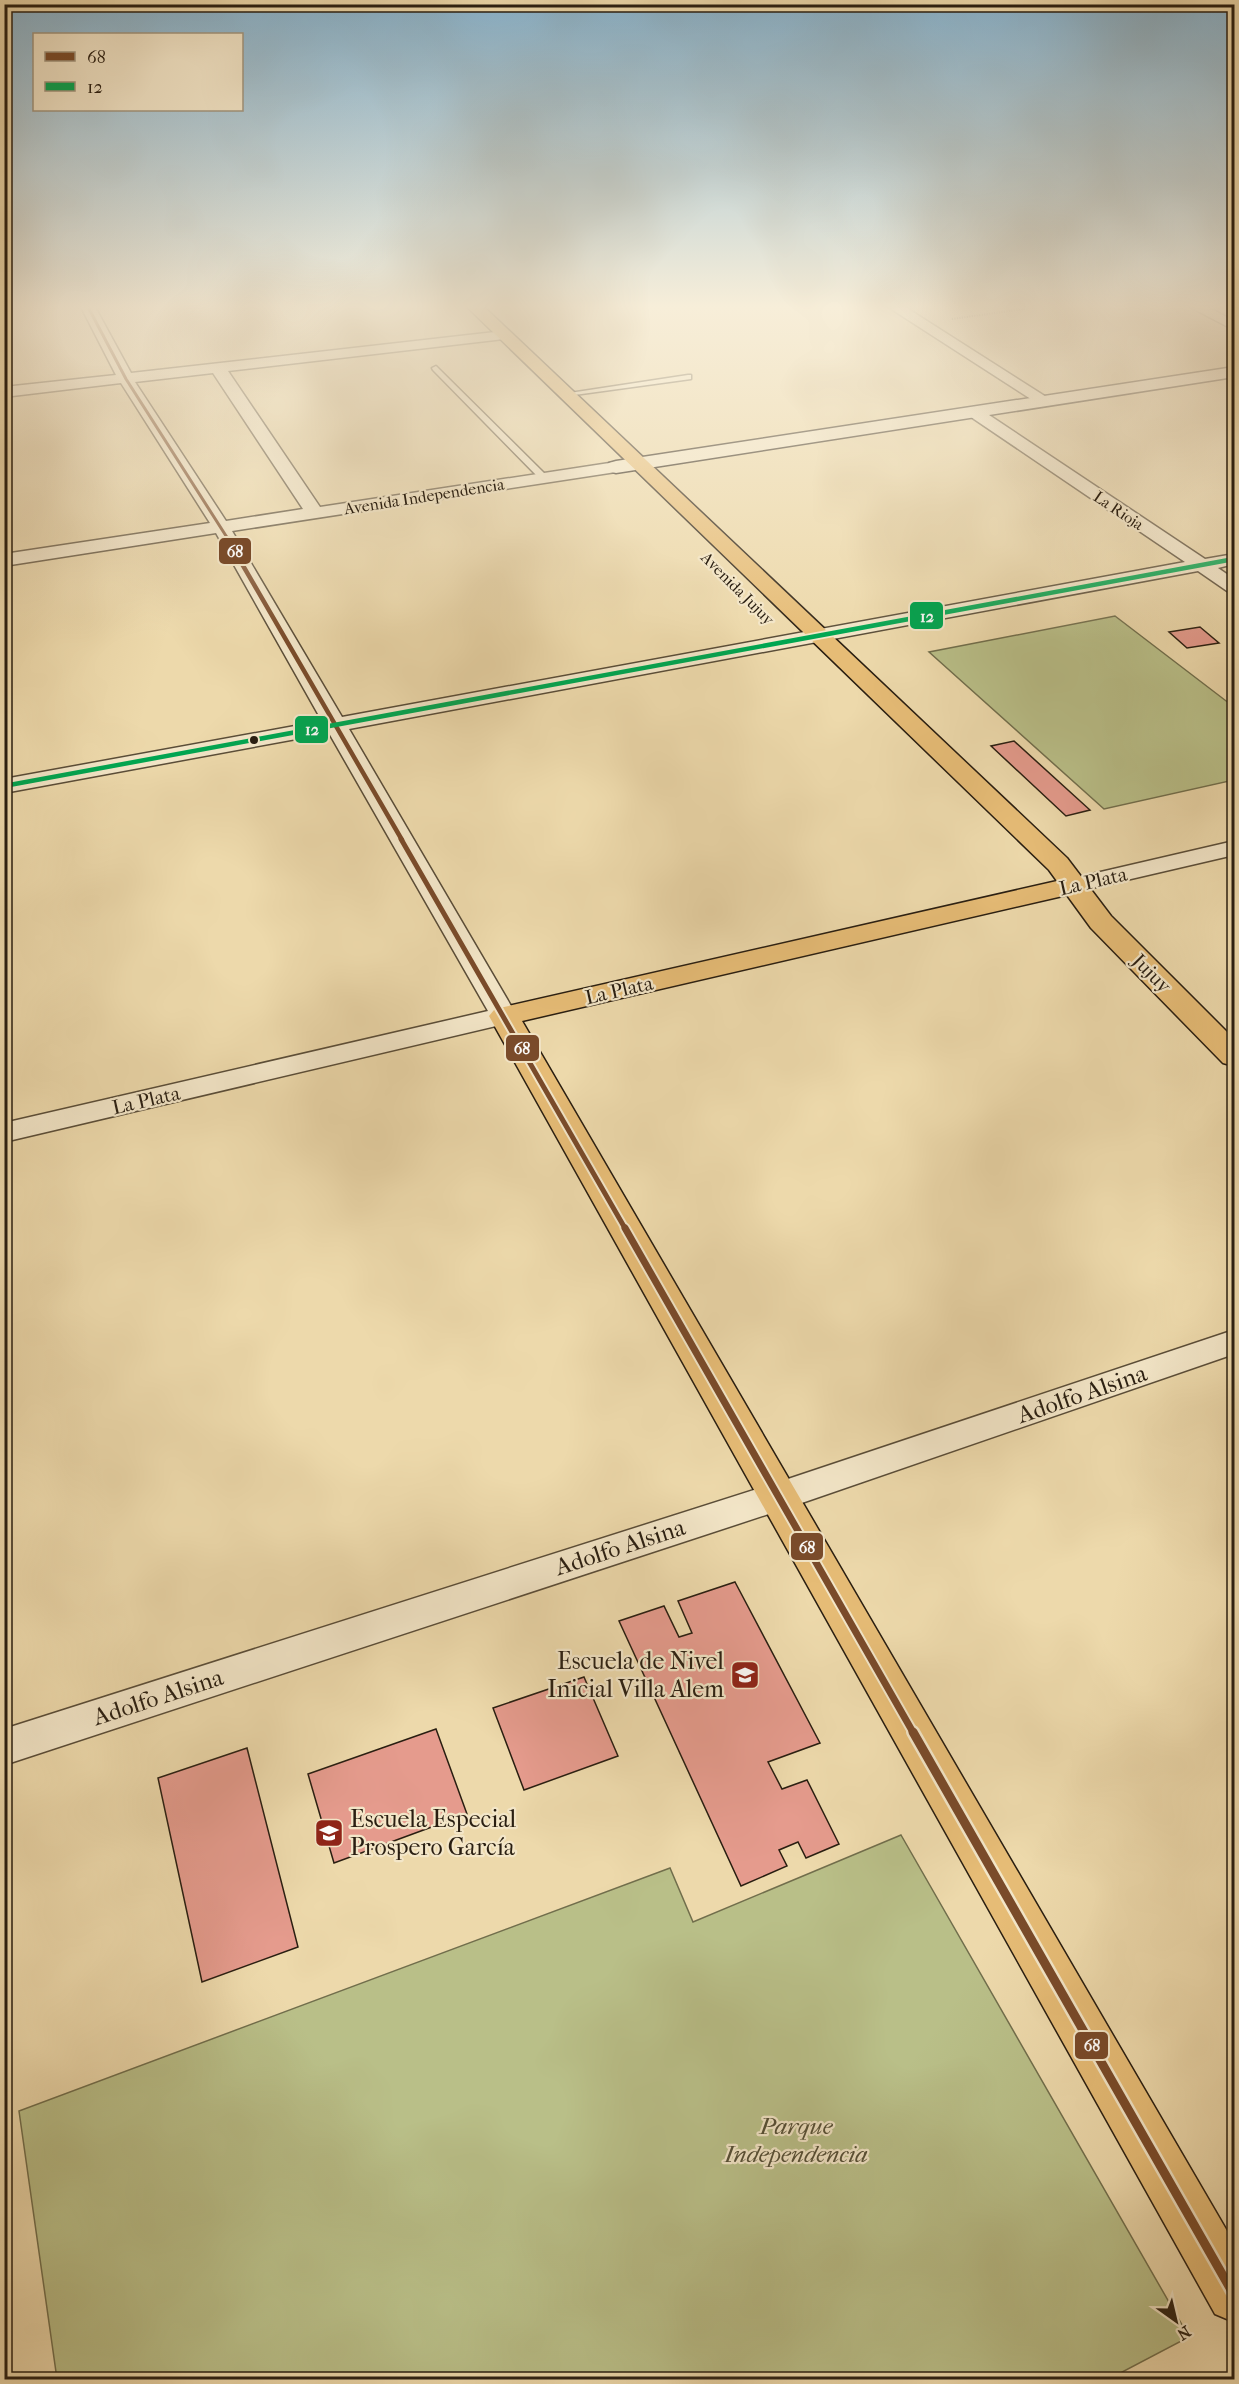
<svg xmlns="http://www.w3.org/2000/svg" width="1239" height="2384" viewBox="0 0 1239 2384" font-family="'IM FELL French Canon',serif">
<rect width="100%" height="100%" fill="#edd9ab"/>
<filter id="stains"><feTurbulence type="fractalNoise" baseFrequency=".00333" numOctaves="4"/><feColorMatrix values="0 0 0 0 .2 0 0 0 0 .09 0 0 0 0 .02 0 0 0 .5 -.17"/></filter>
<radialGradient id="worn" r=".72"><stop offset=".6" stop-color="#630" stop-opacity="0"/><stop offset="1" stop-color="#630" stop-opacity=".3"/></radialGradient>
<path fill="#b9bf88" stroke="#716e4c" stroke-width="1.5" d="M1115,616L1234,707V780L1104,809L929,652Z
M901,1835L1189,2337L1107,2380L57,2379L19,2111L670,1868L693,1922Z"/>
<path fill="#e59b8d" stroke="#291e11" stroke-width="1.5" d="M1200,627L1219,643L1187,648L1169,632Z
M1014,741L1090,810L1066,816L991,746Z
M735,1582L820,1743L768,1762L782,1789L807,1780L839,1844L806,1858L798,1842L779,1850L787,1866L741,1886L619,1621L664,1606L679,1637L692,1633L678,1601Z
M584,1677L618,1756L524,1790L493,1708Z
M436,1729L467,1814L334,1863L308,1774Z
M247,1748L298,1947L202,1982L158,1778Z"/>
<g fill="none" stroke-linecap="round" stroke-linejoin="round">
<g stroke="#5a4d38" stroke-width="3">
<path id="service" d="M436,366L547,476V480H541L433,370L432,368Z
M688,375H691V379L567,396L563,394Z"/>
</g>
<g stroke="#5a4d38" stroke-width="3">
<path id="minor" d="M80,305H94L131,373L504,331L509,332L511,335L509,338L504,339L228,371L320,507L616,462L622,463L625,467L622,471L616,472L232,531L342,717L1185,562L968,415L966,412L974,407L980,409L1205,559L1234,554V564L1218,568L1234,579V593L1227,591L1198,571L349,729L517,1016L513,1022L4,1142V1123L488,1011L329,733L4,793V779L322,721L216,533L4,566V554L210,523L121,383L4,397V387L116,375ZM213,373L303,509L226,521L135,382Z
M885,305H902L1051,400L1049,403H1037Z
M1186,305H1204L1234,321V330Z
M1234,841V855L1075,892L1066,890L1063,885L1066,880Z
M1234,1330V1354L793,1506L4,1765V1729L779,1482Z"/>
</g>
<g stroke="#291e11" stroke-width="3">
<path id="secondary" d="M1234,367V377L616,473L609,471L607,467L609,463L616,461Z"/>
</g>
<g stroke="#291e11" stroke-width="3">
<path id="primary" d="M465,305H482L1067,858L1111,916L1234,1039V1066L1223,1063L1091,928L1067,895L522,1021L1234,2243V2322L1215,2314L489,1016L494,1010L504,1007L1057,881L1049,870Z"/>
</g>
<path stroke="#291e11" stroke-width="2" stroke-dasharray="1 1.5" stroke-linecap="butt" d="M952,319L1052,305"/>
<use href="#service" fill="#f3e6c8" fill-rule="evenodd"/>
<use href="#minor" fill="#f3e6c8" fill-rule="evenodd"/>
<use href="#secondary" fill="#f3e6c8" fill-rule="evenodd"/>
<use href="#primary" fill="#e6bc76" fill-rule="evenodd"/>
<g stroke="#f3e6c8" stroke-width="5">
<path id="bus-1-far4" d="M87,305L126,379L228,539"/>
</g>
<g stroke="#f3e6c8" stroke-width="8">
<path id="bus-1-far3" d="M227,538L402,840"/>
</g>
<g stroke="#f3e6c8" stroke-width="9">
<path id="bus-1-far2" d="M401,839L626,1230"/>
</g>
<g stroke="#f3e6c8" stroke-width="11">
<path id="bus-1-far1" d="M625,1228L914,1734"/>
</g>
<g stroke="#f3e6c8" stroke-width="14">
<path id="bus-1" d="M913,1732L1234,2295"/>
</g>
<g stroke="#f3e6c8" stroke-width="8">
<path id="bus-2" d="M4,786L1234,559"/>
</g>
<use href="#bus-1-far4" stroke="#7a4b2a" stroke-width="3"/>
<use href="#bus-1-far3" stroke="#7a4b2a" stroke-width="4.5"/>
<use href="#bus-1-far2" stroke="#7a4b2a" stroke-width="5"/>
<use href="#bus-1-far1" stroke="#7a4b2a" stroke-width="7"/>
<use href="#bus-1" stroke="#7a4b2a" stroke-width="9"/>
<use href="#bus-2" stroke="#00a651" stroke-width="4.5"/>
</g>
<linearGradient id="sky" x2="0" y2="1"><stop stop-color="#89b6d2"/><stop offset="0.48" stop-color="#f7eed9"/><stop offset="1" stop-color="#f7eed9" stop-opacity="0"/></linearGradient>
<rect width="1239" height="639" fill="url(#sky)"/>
<defs>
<g id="school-square" transform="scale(1.5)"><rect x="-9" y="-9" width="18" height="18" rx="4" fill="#8f2418" stroke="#f3e6c8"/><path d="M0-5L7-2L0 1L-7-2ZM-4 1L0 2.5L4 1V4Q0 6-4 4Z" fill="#fff"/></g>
</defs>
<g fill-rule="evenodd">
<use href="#school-square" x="745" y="1675"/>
<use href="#school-square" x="329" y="1833"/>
</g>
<circle fill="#291e11" stroke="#f3e6c8" stroke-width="2" cx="254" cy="740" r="5"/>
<g text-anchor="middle" stroke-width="4.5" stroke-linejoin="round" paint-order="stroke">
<g font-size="16" fill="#291e11" stroke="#f3e6c8">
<text transform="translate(424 496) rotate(-9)" y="6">Avenida Independencia</text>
<text transform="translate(1119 510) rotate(34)" y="6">La Rioja</text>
<text transform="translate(738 588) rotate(45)" y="6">Avenida Jujuy</text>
</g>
<g font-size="20" fill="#291e11" stroke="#f3e6c8">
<text transform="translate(1093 881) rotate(-13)" y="7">La Plata</text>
<text transform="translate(1152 973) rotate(45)" y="7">Jujuy</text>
<text transform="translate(619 990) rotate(-13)" y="7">La Plata</text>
<text transform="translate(146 1100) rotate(-13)" y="7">La Plata</text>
</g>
<g font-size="24" fill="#291e11" stroke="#f3e6c8">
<text transform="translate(1082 1394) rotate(-19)" y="8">Adolfo Alsina</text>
<text transform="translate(620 1547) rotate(-18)" y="8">Adolfo Alsina</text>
<text transform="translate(158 1697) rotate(-18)" y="8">Adolfo Alsina</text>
</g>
<g font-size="24" fill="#291e11" stroke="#f3e6c8" text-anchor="end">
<text x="724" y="1669">Escuela de Nivel<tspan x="724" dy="28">Inicial Villa Alem</tspan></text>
<text x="350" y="1827" text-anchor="start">Escuela Especial<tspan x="350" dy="28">Prospero García</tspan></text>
</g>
<g font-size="24" font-style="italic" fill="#544e35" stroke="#f3e6c8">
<text x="796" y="2134">Parque<tspan x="796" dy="28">Independencia</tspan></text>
</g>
</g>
<g stroke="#f3e6c8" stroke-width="2">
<rect x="218" y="537" width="34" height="28" rx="6" fill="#7a4b2a"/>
<rect x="909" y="601" width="35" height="29" rx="6" fill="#00a651"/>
<rect x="294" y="715" width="35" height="29" rx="6" fill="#00a651"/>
<rect x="505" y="1034" width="35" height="28" rx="6" fill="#7a4b2a"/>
<rect x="790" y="1532" width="34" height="29" rx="6" fill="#7a4b2a"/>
<rect x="1074" y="2031" width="35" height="29" rx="6" fill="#7a4b2a"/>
</g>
<g font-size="16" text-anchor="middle" font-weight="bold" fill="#fff">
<text x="235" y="557">68</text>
<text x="927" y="622">12</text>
<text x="312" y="735">12</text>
<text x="522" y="1054">68</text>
<text x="807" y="1553">68</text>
<text x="1092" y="2051">68</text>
</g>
<rect width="1239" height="2384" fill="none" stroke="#edd9ab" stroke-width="24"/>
<rect x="6" y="6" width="1227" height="2372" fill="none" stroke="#291e11" stroke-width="3"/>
<rect x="12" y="12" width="1215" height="2360" fill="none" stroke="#291e11" stroke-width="1.5"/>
<rect x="33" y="33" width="210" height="78" fill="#f3e6c8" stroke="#a2967f" stroke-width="1.5"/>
<rect x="45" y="52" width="30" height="9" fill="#7a4b2a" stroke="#a2967f" stroke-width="1.5"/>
<text x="87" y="63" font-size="18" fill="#291e11">68</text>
<rect x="45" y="82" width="30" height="9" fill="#00a651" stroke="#a2967f" stroke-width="1.5"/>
<text x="87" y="93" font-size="18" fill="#291e11">12</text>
<g transform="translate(1176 2321) rotate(146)" stroke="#f3e6c8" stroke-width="4.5" paint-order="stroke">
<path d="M0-4.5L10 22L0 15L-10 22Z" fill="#291e11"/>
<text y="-9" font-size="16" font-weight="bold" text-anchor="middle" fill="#291e11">N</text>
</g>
<rect width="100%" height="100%" filter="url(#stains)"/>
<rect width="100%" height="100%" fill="url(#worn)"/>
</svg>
